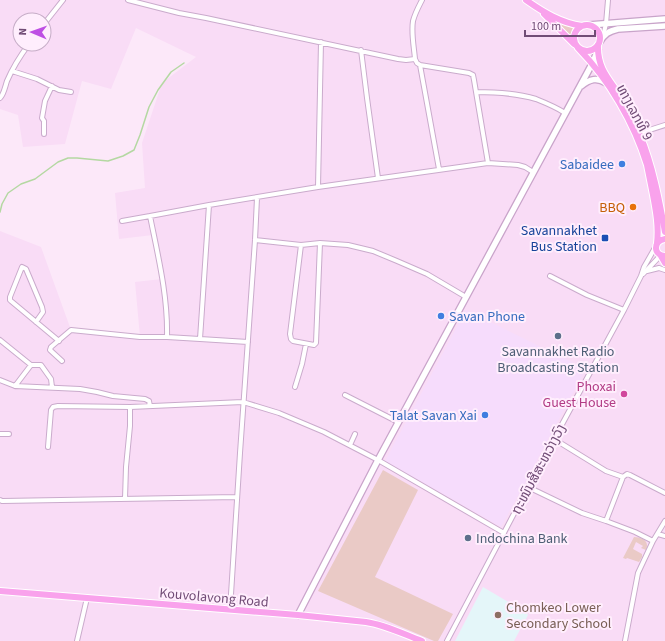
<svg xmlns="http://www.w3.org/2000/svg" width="665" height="641" viewBox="0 0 665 641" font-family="'Source Sans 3','Noto Sans Lao',sans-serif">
<rect width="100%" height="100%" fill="#fce8f9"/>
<path fill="#f9dcf6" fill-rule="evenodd" d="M0,0H665V641H0V231L41,247L71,330L140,337L135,282L162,279L153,235L119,239L115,193L145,188L142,143L162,83L196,57L136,28L111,89L82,81L65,144L23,147L18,115L0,109ZM20,20H44V44H20Z"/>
<path fill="#f6dcfc" d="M466,310L586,369L501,527L385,461Z"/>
<path fill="#e4f6f9" d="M483,587L527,613L528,615L514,641H455Z"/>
<path fill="#eacac6" d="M554,21L564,25L576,28L572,37Z
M383,470L418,490L375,577L453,614L438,641H434L318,591Z
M634,537C642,537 650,541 646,550L641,548L643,546L636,542L633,549L642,554V557L639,562L627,558L626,559L623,558Z"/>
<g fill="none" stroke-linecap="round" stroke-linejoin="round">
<path stroke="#b4d8a2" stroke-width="1.5" d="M0,212L2,204L8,193L21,184L35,179L58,162L68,158H77L108,161L123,156L134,150L140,135L149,107L158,90L171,72L184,63"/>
<g stroke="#caabcc" stroke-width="6">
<path id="street" d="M128,0L179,13L206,18L398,59L406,60L415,59L417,63L420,65L469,73L473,75L474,80L488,163
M44,24L63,0
M603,36L606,24L608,0
M361,50L367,98L378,178
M415,59C414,47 411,33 413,21C415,13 419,6 422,0
M420,65L439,169
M12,71L37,79L59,90L71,92
M476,92C494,92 519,94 536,99C546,103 556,107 565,113
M0,98C4,94 5,87 7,81C13,67 20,56 29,44
M640,133L665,125
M44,134V121L42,118L45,101L52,86
M318,187L321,42
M122,221L150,216
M255,240L301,245L320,243L348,245L373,251L397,261L427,274L466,297
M301,245L290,334L291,339L293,341L314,345L316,343L320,243
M647,271L659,268L665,270
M643,274L661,255
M550,276L587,295L624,310
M36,322L43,312L42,307L26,269L22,267L10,297V300L11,301L59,341
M167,337C168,296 158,256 150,216L209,205L318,187L488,163L518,165L525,167L533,172
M200,339L209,205
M0,340L31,365
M62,361L50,350L51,347L71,330L140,337H167L200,339L248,342
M0,380L15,386L80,389L97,392L113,396L145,399L149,401L150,406
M15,386L31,365H41L51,379L52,387
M295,387L302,364L306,344
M345,395L398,422
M0,434H9
M554,439L606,471L623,477L627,474L630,475L665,493
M350,445L355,434
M48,447L51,410L53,407L58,406L130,407L243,402L279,413L324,432L378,460L504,533
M528,487L582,513L606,521L635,532L653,541
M125,499L126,467L130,426V407
M0,500L2,501L237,497
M606,521L623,477
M658,534L665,536
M230,610L240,453L255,240L257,198
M77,641L87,598
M447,641L528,487L624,310L641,276L644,267L656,246
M625,641L638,573L653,541L665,521"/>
</g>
<g stroke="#c9a4ca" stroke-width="8">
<path id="secondary" d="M589,25L665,19
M599,43C604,34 609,31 618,29L665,26
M581,86C590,79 597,77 606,83
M298,615L378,460L592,64L598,50"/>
</g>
<g stroke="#fff" stroke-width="8">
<path id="primary" d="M526,0C543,12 561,23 582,26
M544,14L574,44
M574 38a13 13 0 1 1 26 0a13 13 0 1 1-26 0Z
M598,45C597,70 611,81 623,100
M578,48C609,80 634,122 647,165C649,175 651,185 653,195C656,211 659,227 657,243
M640,135C653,167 659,199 665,232
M665,239C653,241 653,255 665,256
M661,256L665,263
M0,591L298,615L366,622C386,625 403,634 422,641"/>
</g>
<use href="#street" stroke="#fff" stroke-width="4"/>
<use href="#secondary" stroke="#fff" stroke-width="5.5"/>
<use href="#primary" stroke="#f9a2ec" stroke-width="6"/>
</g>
<g fill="#3f7fe0" stroke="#ffeefd" stroke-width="1.5">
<circle cx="622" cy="164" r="4"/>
<circle cx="441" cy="316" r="4"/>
<circle cx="485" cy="415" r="4"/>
</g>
<circle fill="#e8710a" stroke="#ffeefd" stroke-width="1.5" cx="633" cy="207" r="4"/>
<rect fill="#1a4fb4" stroke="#ffeefd" stroke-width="1.5" x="601" y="234" width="8" height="8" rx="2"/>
<g fill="#5c6f8a" stroke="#ffeefd" stroke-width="1.5">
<circle cx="558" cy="336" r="4"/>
<circle cx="468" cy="538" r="4"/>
</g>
<circle fill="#d1479c" stroke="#ffeefd" stroke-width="1.5" cx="624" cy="394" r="4"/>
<circle fill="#8d6e63" stroke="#ffeefd" stroke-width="1.5" cx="498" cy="615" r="4"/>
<g text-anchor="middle" stroke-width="4" stroke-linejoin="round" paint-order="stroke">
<g font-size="14" fill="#714c76" stroke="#ffeefd">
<text transform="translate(635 112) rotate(62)" y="5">ທາງເລກທີ 9</text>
<text transform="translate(538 469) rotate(-62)" y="5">ຖະໜົນສີສະຫວ່າງວົງ</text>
<text transform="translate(214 597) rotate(5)" y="5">Kouvolavong Road</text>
</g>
<g font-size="14" fill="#366cbe" stroke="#ffeefd" text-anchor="end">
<text x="614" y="169">Sabaidee</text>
<text x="449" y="321" text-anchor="start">Savan Phone</text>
<text x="477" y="420">Talat Savan Xai</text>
</g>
<g font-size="14" fill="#c56008" stroke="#ffeefd" text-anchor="end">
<text x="625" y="212">BBQ</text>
</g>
<g font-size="14" fill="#164399" stroke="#ffeefd" text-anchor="end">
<text x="597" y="235">Savannakhet<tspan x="597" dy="16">Bus Station</tspan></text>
</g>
<g font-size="14" fill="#4e5e75" stroke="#ffeefd">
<text x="558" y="356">Savannakhet Radio<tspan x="558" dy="16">Broadcasting Station</tspan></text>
<text x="476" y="543" text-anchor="start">Indochina Bank</text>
</g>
<g font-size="14" fill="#b23c85" stroke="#ffeefd" text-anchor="end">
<text x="616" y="391">Phoxai<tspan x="616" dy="16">Guest House</tspan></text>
</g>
<g font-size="14" fill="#785e54" stroke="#ffeefd" text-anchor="start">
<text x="506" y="612">Chomkeo Lower<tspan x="506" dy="16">Secondary School</tspan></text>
</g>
</g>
<g transform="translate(32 32) rotate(272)"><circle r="19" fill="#ffeefd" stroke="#c6adc7"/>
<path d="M0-3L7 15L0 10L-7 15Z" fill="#be4fe4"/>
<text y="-6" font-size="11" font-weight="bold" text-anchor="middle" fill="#714c76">N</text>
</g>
<path d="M525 30v6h70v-6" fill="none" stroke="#714c76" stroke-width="2"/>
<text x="531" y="30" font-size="12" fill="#714c76" stroke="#ffeefd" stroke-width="3" paint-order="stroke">100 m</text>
</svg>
